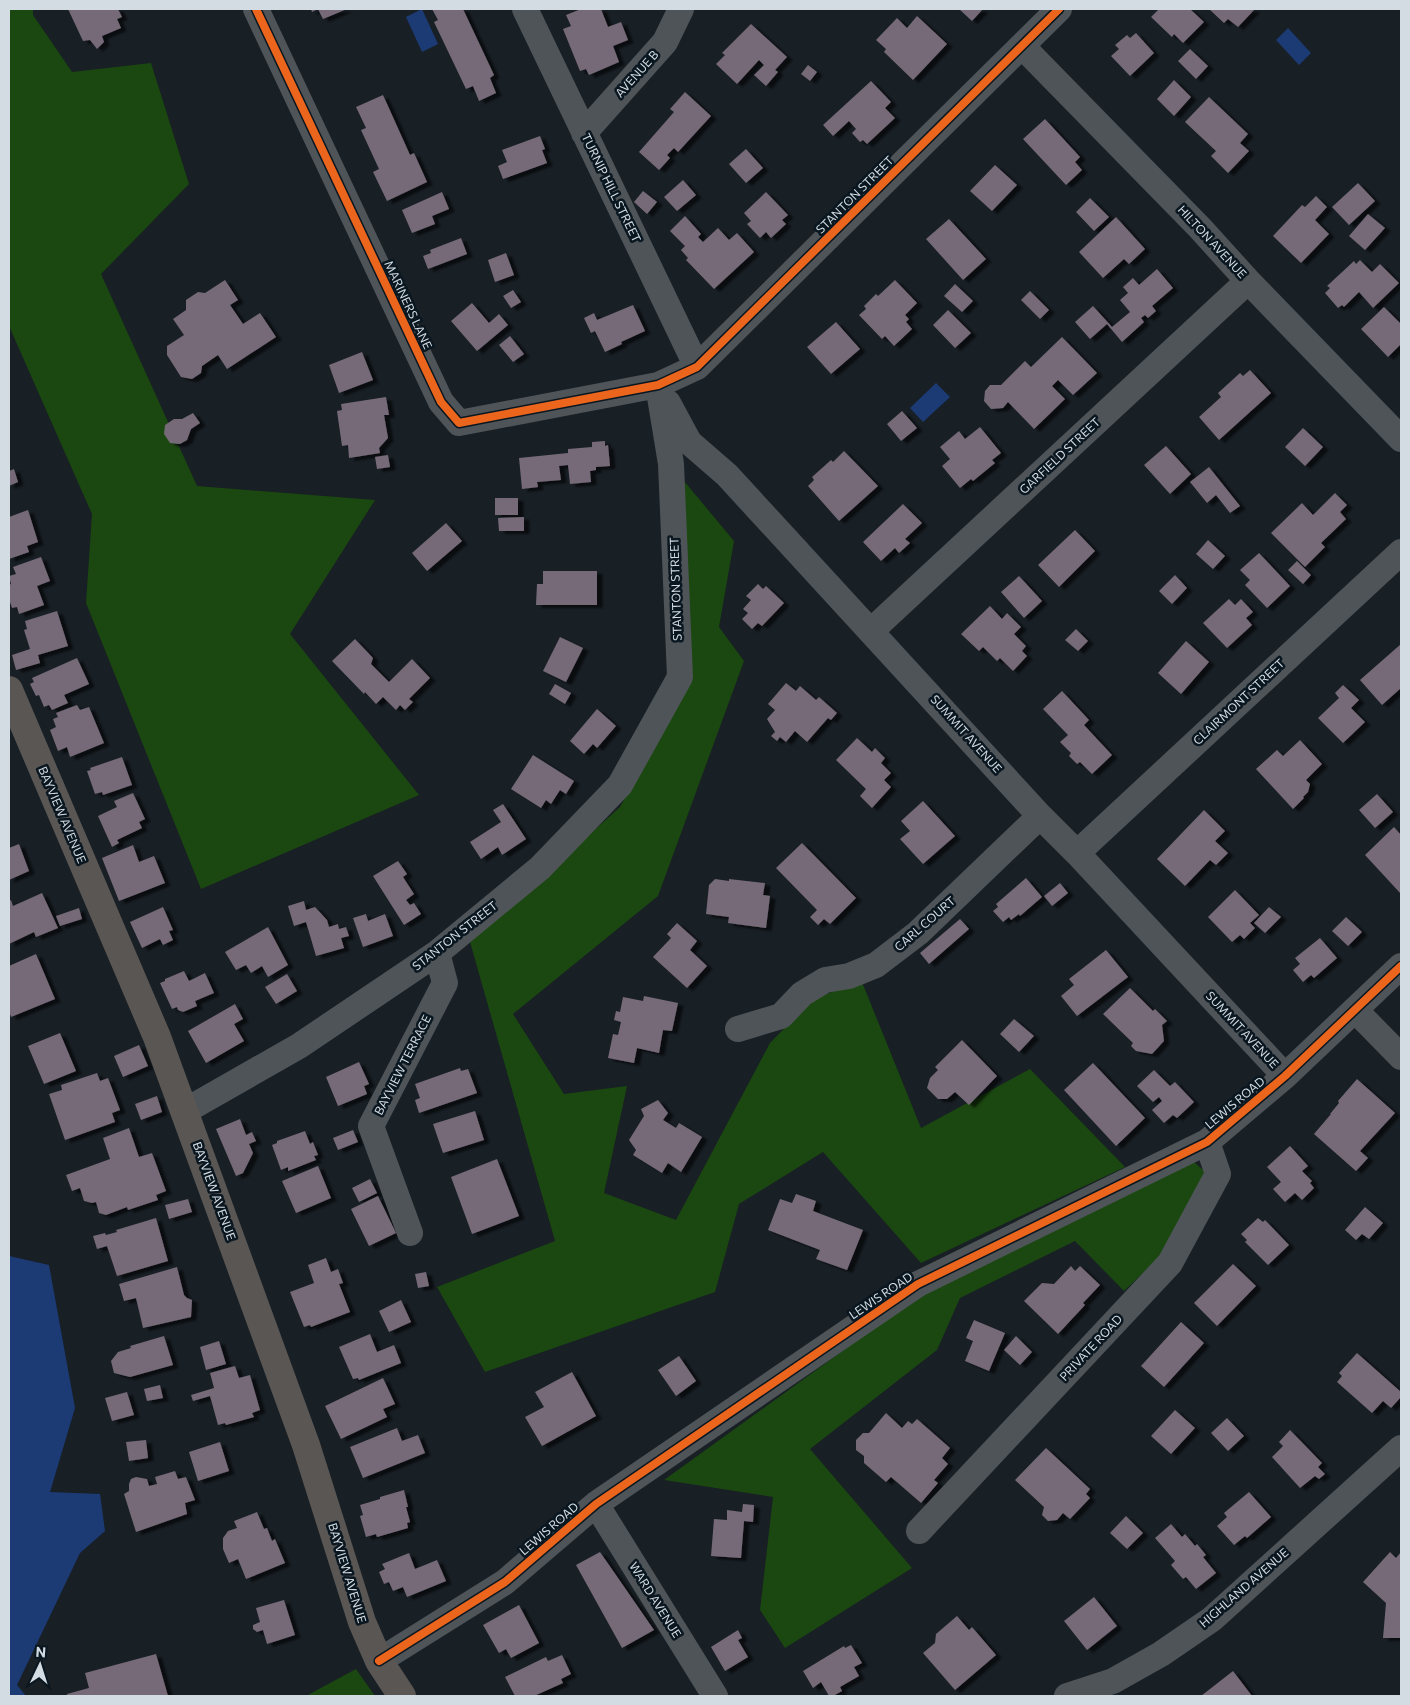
<svg xmlns="http://www.w3.org/2000/svg" width="1410" height="1705" viewBox="0 0 1410 1705" font-family="Commissioner,sans-serif">
<defs>
<filter id="shadow"><feDropShadow dx="5.5" dy="3" stdDeviation="1" flood-color="#0009"/></filter>
</defs>
<rect width="100%" height="100%" fill="#181f25"/>
<path fill="#1b4710" d="M9,9H33V15L72,72L151,63L189,184L101,274L197,486L375,500L290,634L419,795L201,889L86,603L92,514L9,326Z
M684,481L734,541L719,627L744,661L658,896L513,1014L564,1094L627,1086L604,1193L676,1220L770,1043L814,998L862,982L921,1128L1030,1069L1125,1167L921,1263L823,1152L739,1204L715,1292L485,1372L437,1287L555,1241L470,942L620,807L684,692Z
M1194,1162L1209,1175L1170,1248L1124,1291L1075,1241L960,1298L937,1350L810,1449L912,1568L785,1648L760,1610L773,1497L664,1480L927,1290Z
M356,1669L375,1696H306Z"/>
<path fill="#1c3b75" d="M422,9L438,44L422,52L406,17Z
M1288,28L1311,53L1299,65L1276,40Z
M936,383L950,397L923,422L910,408Z
M9,1256L49,1265L75,1408L50,1492L100,1494L105,1531L80,1553L17,1685L26,1696H9Z"/>
<path fill="#766a78" filter="url(#shadow)" d="M68,9H118L122,17L117,19L121,28L102,36L104,42L97,49L90,40L83,41Z
M311,9H347L323,19L318,9L312,12Z
M432,9H463L494,75L490,78L496,93L479,101L473,86L466,89L434,22L438,20Z
M581,9H601L608,27L621,22L628,40L613,46L619,62L589,75L586,69L580,71L563,29L571,26L566,15Z
M959,9H983L972,21Z
M1156,9H1190L1204,22L1183,43L1174,34L1172,37L1151,17L1158,10Z
M1209,9H1255L1238,27L1228,19L1224,23Z
M917,16L947,44L913,80L884,52L886,49L876,40L897,18L907,28Z
M751,24L787,57L775,70L778,72L766,86L754,75L764,65L759,60L737,84L716,64L725,55L722,53Z
M1136,33L1154,53L1130,76L1111,56L1119,49L1115,45L1127,35L1130,38Z
M1190,49L1208,66L1196,79L1178,61Z
M808,65L817,72L810,81L801,74Z
M1174,80L1191,97L1174,116L1157,99Z
M871,81L891,102L885,108L895,118L867,144L863,140L860,142L852,133L856,129L849,121L833,136L823,125Z
M685,92L711,116L678,152L674,148L667,155L670,158L659,170L639,152L674,112L670,109Z
M383,95L410,155L414,153L427,182L387,201L373,172L379,169L361,130L366,128L356,107Z
M1209,97L1248,134L1240,143L1249,151L1228,173L1211,156L1216,151L1185,122Z
M1045,119L1080,157L1075,162L1082,170L1066,185L1023,139Z
M540,136L545,149L542,150L547,163L503,179L498,166L507,162L502,150Z
M746,149L763,168L746,183L729,164Z
M995,165L1017,185L992,211L970,191Z
M683,180L696,195L677,211L664,197Z
M1358,183L1375,201L1349,225L1332,207Z
M643,191L657,202L647,214L634,202Z
M442,192L449,209L432,216L435,224L412,233L402,210Z
M766,192L788,215L782,220L786,224L771,238L766,232L760,238L747,224L751,221L744,213Z
M1316,196L1327,207L1315,220L1329,234L1301,263L1273,236L1302,205L1305,207Z
M1090,198L1109,217L1094,231L1076,212Z
M1368,214L1385,228L1365,250L1349,236Z
M685,216L701,234L698,237L703,242L718,228L729,240L737,233L754,252L714,289L686,260L688,258L681,250L685,246L670,231Z
M1116,217L1145,249L1129,264L1124,259L1103,278L1079,252Z
M949,219L986,259L963,280L926,239Z
M461,238L467,254L428,269L423,256L431,253L430,250Z
M506,253L514,275L495,282L488,260Z
M1360,260L1372,272L1380,264L1399,283L1373,308L1359,292L1344,307L1342,305L1338,308L1325,293L1330,288L1327,286L1354,261L1356,264Z
M1157,269L1173,288L1152,306L1156,311L1148,318L1145,315L1141,318L1144,322L1122,342L1107,324L1090,339L1075,322L1093,306L1112,327L1130,312L1120,300L1128,293L1123,287L1133,278L1139,285Z
M225,280L238,300L230,305L243,324L260,313L276,337L227,369L218,355L202,366L201,373L192,379L181,377L167,355V346L184,335L173,319L186,310V300L198,292L205,293Z
M895,280L917,303L905,315L909,319L906,322L912,329L894,346L885,336L882,339L859,315L866,309L864,306L876,294L878,296Z
M955,284L973,301L962,312L944,296Z
M513,290L521,302L511,308L503,296Z
M1030,291L1049,310L1040,319L1021,300Z
M472,303L489,323L499,314L508,325L477,351L451,321Z
M633,305L645,331L621,342L622,344L605,352L595,331L591,333L584,318L594,313L597,320Z
M1384,307L1401,324V344L1388,357L1361,329Z
M948,310L971,333L955,348L933,325Z
M836,322L860,349L831,374L807,347Z
M510,336L524,354L513,362L499,345Z
M1062,337L1097,373L1073,395L1058,380L1052,386L1065,399L1034,429L1008,402L1003,408L991,409L984,401L985,391L990,385H1001L1025,361L1031,367Z
M362,352L373,380L339,393L329,365Z
M1250,370L1271,393L1219,440L1199,417L1221,397L1218,393L1240,373L1243,376Z
M386,397L389,415H384L388,438L379,448L380,453L349,458L348,445L342,446L337,411L342,410L341,404Z
M902,411L917,428L901,441L887,424Z
M193,413L200,423L191,429L187,440L180,444L170,443L164,434L165,425L174,419H182Z
M980,427L1001,453L992,460L995,463L973,481L971,479L960,488L942,466L950,459L940,447L959,431L965,439Z
M1303,428L1323,447L1305,466L1285,447Z
M605,441V446L608,445L610,466L596,467V470L590,471L591,482L570,484L568,465L559,466L561,480L537,482L538,487L522,489L519,458L568,453V449L592,447V442Z
M1166,446L1191,474L1170,494L1144,465Z
M844,451L878,486L839,521L808,486L814,480L812,477L831,460L833,462Z
M388,455L390,467L377,469L375,457Z
M1209,467L1240,506L1230,513L1216,495L1207,503L1190,482Z
M14,469L18,482L9,486V471Z
M1335,493L1347,505L1340,512L1346,519L1321,543L1325,547L1305,567L1271,533L1302,503L1313,515Z
M495,498H518V515H495Z
M903,504L922,523L905,539L910,543L899,553L895,548L881,561L863,542Z
M28,510L38,542L27,546L29,552L9,559V517Z
M524,517V531H499L498,518Z
M446,523L462,541L427,571L412,553Z
M1075,530L1095,551L1059,587L1038,565Z
M1208,540L1225,556L1213,569L1196,554Z
M1259,553L1290,586L1267,608L1245,585L1250,580L1240,570Z
M41,557L50,581L37,586L44,605L19,614L17,607L12,608L9,599V585L11,584L9,576L16,574L13,567Z
M1297,561L1311,575L1303,584L1288,570Z
M543,571H597V605H536L537,584H543Z
M1175,575L1187,588L1172,604L1159,591Z
M1019,576L1042,601L1024,618L1001,592Z
M758,584L763,589L766,586L784,603L762,626L758,623L752,629L742,619L748,613L743,609L751,600L746,596Z
M1229,599L1235,605L1241,599L1253,612L1246,618L1252,625L1227,648L1203,623Z
M990,606L1002,619L1007,613L1021,627L1014,634L1026,646L1022,651L1027,656L1013,671L1000,658L997,661L983,647L979,651L961,634Z
M57,611L68,646L38,655L40,663L16,670L12,655L30,649L24,630L27,629L25,621Z
M1076,629L1088,641L1078,651L1065,640Z
M560,637L583,648L566,682L543,671Z
M355,639L373,658L371,664L389,682L412,659L430,678L409,699L413,702L405,710L400,705L396,710L383,697L376,704L365,692L364,694L332,661Z
M1186,641L1209,662L1181,694L1158,673Z
M1401,644V688L1382,705L1360,680Z
M77,658L89,684L64,695L68,703L52,710L49,705L44,707L39,695L36,696L30,684L34,682L32,678Z
M786,683L796,691L800,686L816,700L819,697L837,713L831,720L828,718L807,742L795,731L786,742L780,737L777,741L771,736L775,732L767,719L775,710L768,704Z
M555,684L571,693L565,704L549,694Z
M1343,685L1359,700L1351,708L1365,722L1343,743L1318,718L1339,698L1335,693Z
M1062,691L1089,720L1084,725L1112,755L1092,774L1080,762L1077,764L1069,756L1071,753L1060,742L1068,735L1043,709Z
M77,705L80,710L89,707L104,743L70,757L67,747L58,751L50,730L56,727L53,719L58,717L56,713Z
M597,709L616,726L597,748L593,744L584,754L570,741Z
M857,738L872,752L875,748L885,758L881,763L891,773L884,780L891,787L872,808L860,796L866,789L836,760Z
M1300,740L1322,764L1306,780L1310,784L1308,792L1303,797L1304,798L1293,809L1256,769L1277,750L1283,756Z
M533,755L574,781L566,794L560,790L551,804L546,800L541,808L511,789Z
M122,757L132,785L103,795L102,792L95,794L87,771L91,770L90,768Z
M133,793L145,819L139,822L142,828L117,840L119,843L112,847L98,816L117,807L114,801Z
M1377,794L1393,812L1375,828L1359,810Z
M923,801L955,836L923,864L900,839L910,831L901,821Z
M503,804L526,839L502,855L498,847L481,859L470,842L501,822L493,810Z
M1204,810L1225,831L1215,841L1228,853L1216,865L1210,860L1185,886L1157,859Z
M1394,827L1401,835V894L1365,855Z
M802,843L856,898L830,924L824,919L818,925L810,917L817,910L776,868Z
M19,844L29,871L9,880V848Z
M133,845L139,862L154,856L165,883L119,901L102,858Z
M398,861L407,874L403,877L414,894L406,900L410,905L414,903L421,914L404,925L373,876Z
M1026,878L1042,897L1020,916L1019,914L1011,920L1009,917L1003,922L993,911L998,907L996,904Z
M715,879L729,881V879L765,883L763,895L770,896L766,928L728,923L729,917L706,914L709,885Z
M1060,883L1068,893L1052,906L1044,896Z
M1235,890L1259,915L1250,923L1255,928L1244,939L1240,935L1232,942L1208,917Z
M42,893L58,928L36,937L34,932L9,944V901L11,900L13,906Z
M304,901L306,910L315,907L327,920L329,927L338,924L339,929L346,927L349,936L341,938L344,948L316,956L306,922L294,926L288,906Z
M163,907L173,930L169,931L173,940L163,945L160,939L142,948L130,922Z
M1269,907L1281,917L1265,933L1254,923Z
M79,908L82,919L60,926L56,916Z
M366,914L368,921L385,914L393,936L363,947L353,918Z
M1346,917L1362,932L1348,946L1332,931Z
M960,919L969,929L929,964L920,953Z
M677,923L697,941L690,950L707,966L687,988L653,957L671,938L667,934Z
M268,927L288,965L268,977L262,966L251,973L246,965L236,970L225,952Z
M1320,938L1337,958L1314,978L1311,975L1303,982L1293,970L1300,964L1295,958Z
M1106,950L1128,977L1077,1016L1061,996L1074,985L1069,979Z
M36,954L55,999L11,1017L9,1011V966Z
M184,971L189,981L205,973L214,993L195,1001L197,1006L183,1012L178,1010L177,1007L172,1009L160,983L165,981V979Z
M287,974L297,991L276,1004L265,987Z
M1130,988L1153,1011L1155,1009L1167,1021L1162,1025L1164,1041L1152,1054L1136,1051L1131,1046L1133,1043L1103,1014Z
M644,996L678,1003L672,1031L663,1030L659,1053L637,1048L634,1063L608,1058L613,1034L618,1035L621,1022L614,1020L616,1011L620,1012L623,997L643,1001Z
M235,1004L243,1019L234,1024L244,1041L206,1063L188,1031Z
M1014,1019L1034,1036L1019,1052L1000,1034Z
M60,1033L76,1071L44,1084L28,1046Z
M962,1040L997,1076L969,1105L955,1092L947,1099H938L927,1088L930,1078L938,1070L935,1067Z
M139,1045L148,1066L123,1077L114,1056Z
M359,1062L369,1084L364,1086L367,1094L338,1106L326,1077Z
M1093,1063L1145,1118L1116,1146L1064,1090Z
M460,1068L461,1071L468,1069L477,1093L419,1113L415,1100L420,1098L415,1084Z
M1154,1070L1170,1086L1175,1082L1194,1102L1177,1118L1173,1115L1164,1123L1152,1110L1162,1101L1159,1097L1153,1102L1137,1086Z
M97,1073L100,1081L108,1078L120,1110L112,1113L115,1122L65,1140L49,1094L62,1090L61,1085Z
M1357,1079L1395,1113L1360,1151L1368,1158L1356,1171L1314,1134L1331,1114H1330L1339,1103L1338,1101Z
M157,1096L162,1112L141,1120L135,1104Z
M658,1100L668,1113L663,1120L676,1128L679,1123L702,1137L681,1172L668,1163L662,1173L633,1155L636,1150L629,1140L644,1116L641,1109Z
M475,1111L484,1140L443,1153L433,1124Z
M240,1119L246,1135L252,1132L256,1141L249,1144L253,1153L243,1173L236,1176L216,1129Z
M129,1128L139,1157L152,1153L166,1191L156,1195L158,1200L128,1210L127,1207L106,1215L99,1213L96,1202L92,1203L84,1201L80,1188L72,1191L66,1175L110,1159L103,1138Z
M353,1130L358,1142L338,1150L333,1138Z
M305,1131L310,1144L313,1142L318,1155L314,1156L316,1160L288,1171V1167L281,1170L272,1145L277,1143V1141Z
M1290,1146L1308,1166L1302,1171L1312,1181L1310,1183L1314,1188L1302,1200L1295,1193L1285,1202L1273,1189L1281,1182L1267,1167Z
M497,1159L519,1216L472,1234L451,1177Z
M318,1166L331,1198L296,1213L282,1181Z
M370,1179L377,1193L359,1202L352,1188Z
M796,1194L816,1201L813,1211L863,1230L847,1270L816,1259L820,1250L768,1230L780,1199L792,1203Z
M378,1196L396,1233L369,1246L351,1209Z
M188,1199L192,1212L169,1219L165,1205Z
M1365,1207L1383,1223L1369,1239L1362,1234L1356,1240L1345,1230Z
M156,1218L168,1261L117,1276L107,1246L97,1249L93,1236L105,1233L106,1235L117,1232L116,1230Z
M1258,1218L1263,1222L1265,1220L1289,1245L1268,1265L1245,1242L1247,1240L1241,1234Z
M326,1258L331,1272L338,1269L343,1283L339,1284L350,1312L311,1327L310,1325L304,1327L290,1292L314,1283L308,1265Z
M1233,1264L1256,1286L1217,1326L1194,1303Z
M1071,1266L1075,1271L1080,1266L1100,1285L1083,1303L1085,1305L1058,1334L1024,1301L1042,1283L1054,1284Z
M177,1267L184,1295L187,1298L192,1300L191,1317L143,1328L136,1298L124,1301L119,1284Z
M426,1272L429,1286L418,1288L415,1274Z
M401,1300L411,1322L389,1332L379,1311Z
M974,1320L1005,1333L989,1371L965,1361L973,1341L966,1338Z
M1181,1322L1204,1343L1164,1387L1141,1366Z
M370,1334L377,1352L394,1345L401,1363L359,1380L358,1378L353,1379L339,1347Z
M164,1336L173,1365L130,1377L114,1373L111,1361L118,1352L131,1348L130,1346Z
M1016,1336L1032,1352L1020,1365L1004,1350Z
M219,1341L226,1364L206,1370L200,1347Z
M1357,1353L1401,1392V1397L1391,1408L1383,1401L1372,1413L1337,1382L1342,1376L1339,1373Z
M679,1356L696,1381L676,1396L658,1370Z
M235,1366L239,1378L250,1375L260,1410L252,1413L254,1417L226,1425L225,1423L218,1425L210,1396L193,1401L191,1395L214,1388L210,1373Z
M572,1372L596,1416L542,1446L525,1417L544,1407L535,1392Z
M383,1378L395,1404L383,1409L387,1417L341,1439L325,1406Z
M160,1385L163,1398L147,1401L144,1389Z
M127,1392L134,1415L112,1421L105,1398Z
M1175,1410L1195,1428L1171,1454L1151,1436Z
M886,1413L902,1428L908,1421L912,1424L917,1419L950,1448L942,1458L948,1464L934,1480L938,1483L921,1503L891,1477L886,1482L864,1463V1456L856,1450V1440L863,1433H869Z
M1227,1418L1244,1436L1228,1451L1211,1433Z
M397,1428L402,1441L418,1435L425,1453L363,1478L350,1447Z
M1290,1430L1322,1463L1318,1467L1325,1474L1319,1479L1315,1476L1300,1488L1272,1457L1283,1446L1279,1442Z
M146,1440L148,1458L129,1461L126,1442Z
M220,1442L229,1471L198,1481L189,1452Z
M1046,1448L1090,1489L1086,1494L1090,1498L1070,1519L1063,1513L1057,1520L1048,1521L1042,1515L1044,1507L1015,1480Z
M175,1471L178,1479L186,1477L195,1500L185,1503L187,1514L136,1532L124,1494L129,1491V1484L131,1479L136,1477L147,1479L149,1486L157,1484L155,1477Z
M404,1490L408,1507H406L410,1522L407,1523L408,1528L377,1537L376,1534L366,1537L360,1516L363,1515L360,1505L380,1499V1497Z
M1249,1492L1271,1517L1247,1538L1245,1536L1234,1545L1217,1526L1227,1517L1224,1513Z
M743,1504L754,1505L753,1522L744,1521L741,1558L711,1556L714,1519L727,1520V1510L742,1512Z
M257,1512L264,1529L267,1528L272,1541L275,1539L285,1563L246,1579L238,1559L229,1563L223,1549V1538L228,1531L237,1528L234,1521Z
M1126,1516L1143,1533L1127,1549L1110,1533Z
M1171,1524L1182,1537L1185,1534L1195,1546L1197,1544L1206,1555L1203,1557L1216,1573L1196,1589L1186,1577L1183,1579L1171,1565L1175,1561L1155,1538Z
M600,1552L654,1630L622,1648L576,1565Z
M1390,1552L1396,1558L1401,1552V1638H1383L1386,1603L1363,1582Z
M409,1553L415,1569L437,1560L446,1581L407,1597L403,1587L393,1591L389,1582L384,1584L379,1572L385,1569L382,1564Z
M1094,1597L1117,1626L1087,1650L1064,1621Z
M284,1600L295,1635L267,1644L263,1630L257,1632L253,1629V1625L260,1622L256,1608Z
M519,1605L539,1643L511,1658L506,1649L499,1653L483,1625Z
M957,1616L969,1630L972,1627L996,1655L955,1690L923,1653L935,1643L936,1634Z
M738,1630L742,1638L738,1640L748,1657L725,1671L711,1647Z
M851,1645L862,1663L854,1667L859,1676L840,1687L842,1691L833,1696H829L821,1682L813,1688L803,1671L844,1646L845,1648Z
M156,1654L168,1696H67V1694L89,1688L85,1673Z
M562,1655L571,1674L561,1679L563,1683L534,1696H515L505,1677L546,1657L548,1661Z
M1233,1671L1252,1696H1201Z"/>
<g fill="none" stroke-linecap="round" stroke-linejoin="round">
<path stroke="#4e5458" stroke-width="26" d="M256,9L441,402L459,423L658,385L697,367L1059,9
M525,9L697,367
M1022,46L1200,228L1248,281L1401,439
M584,133L665,42L681,9
M668,403L689,442L727,475L1040,816L1077,853L1285,1076
M871,631L1248,281
M1077,853L1401,552
M1355,1010L1401,1057
M738,1029L781,1016L802,994L825,980L849,976L876,965L918,933L1040,816
M185,1111L299,1046L437,953L540,868L620,785L680,677L671,464L658,385
M410,1233L371,1126L445,983L437,953
M596,1504L715,1696
M919,1531L1170,1263L1218,1174L1207,1142
M379,1661L505,1582L596,1504L918,1284L1207,1142L1285,1076L1401,966
M1067,1696L1113,1681L1161,1654L1212,1619L1401,1448"/>
<path stroke="#595653" stroke-width="28" d="M9,690L157,1037L306,1445L362,1622L379,1661L402,1696"/>
<g stroke="#0a1720" stroke-width="11">
<path id="cycleway" d="M256,9L441,402L459,423L658,385L697,367L1059,9
M379,1661L505,1582L596,1504L918,1284L1207,1142L1285,1076L1401,966"/>
</g>
<use href="#cycleway" stroke="#eb651d" stroke-width="8"/>
</g>
<g text-anchor="middle" stroke-width="5" stroke-linejoin="round" paint-order="stroke">
<g font-size="12" fill="#d3dce3" stroke="#0a1720">
<text transform="translate(637 74) rotate(-48)" y="4">AVENUE B</text>
<text transform="translate(611 188) rotate(64)" y="4">TURNIP HILL STREET</text>
<text transform="translate(855 195) rotate(-45)" y="4">STANTON STREET</text>
<text transform="translate(1212 242) rotate(47)" y="4">HILTON AVENUE</text>
<text transform="translate(408 305) rotate(65)" y="4">MARINERS LANE</text>
<text transform="translate(1060 456) rotate(-43)" y="4">GARFIELD STREET</text>
<text transform="translate(676 589) rotate(-92)" y="4">STANTON STREET</text>
<text transform="translate(1239 702) rotate(-43)" y="4">CLAIRMONT STREET</text>
<text transform="translate(966 734) rotate(48)" y="4">SUMMIT AVENUE</text>
<text transform="translate(62 815) rotate(67)" y="4">BAYVIEW AVENUE</text>
<text transform="translate(925 924) rotate(-41)" y="4">CARL COURT</text>
<text transform="translate(455 936) rotate(-38)" y="4">STANTON STREET</text>
<text transform="translate(1242 1030) rotate(47)" y="4">SUMMIT AVENUE</text>
<text transform="translate(403 1065) rotate(-63)" y="4">BAYVIEW TERRACE</text>
<text transform="translate(1235 1103) rotate(-40)" y="4">LEWIS ROAD</text>
<text transform="translate(214 1191) rotate(70)" y="4">BAYVIEW AVENUE</text>
<text transform="translate(881 1296) rotate(-34)" y="4">LEWIS ROAD</text>
<text transform="translate(1091 1348) rotate(-47)" y="4">PRIVATE ROAD</text>
<text transform="translate(549 1529) rotate(-41)" y="4">LEWIS ROAD</text>
<text transform="translate(347 1573) rotate(73)" y="4">BAYVIEW AVENUE</text>
<text transform="translate(1244 1588) rotate(-41)" y="4">HIGHLAND AVENUE</text>
<text transform="translate(655 1600) rotate(58)" y="4">WARD AVENUE</text>
</g>
</g>
<rect width="1410" height="1705" fill="none" stroke="#d3dce3" stroke-width="20"/>
<g transform="translate(40 1665) rotate(4)" stroke="#0a1720" stroke-width="4" paint-order="stroke">
<path d="M0-4L9 19L0 12L-9 19Z" fill="#d3dce3"/>
<text y="-8" font-size="14" font-weight="bold" text-anchor="middle" fill="#d3dce3">N</text>
</g>
</svg>
